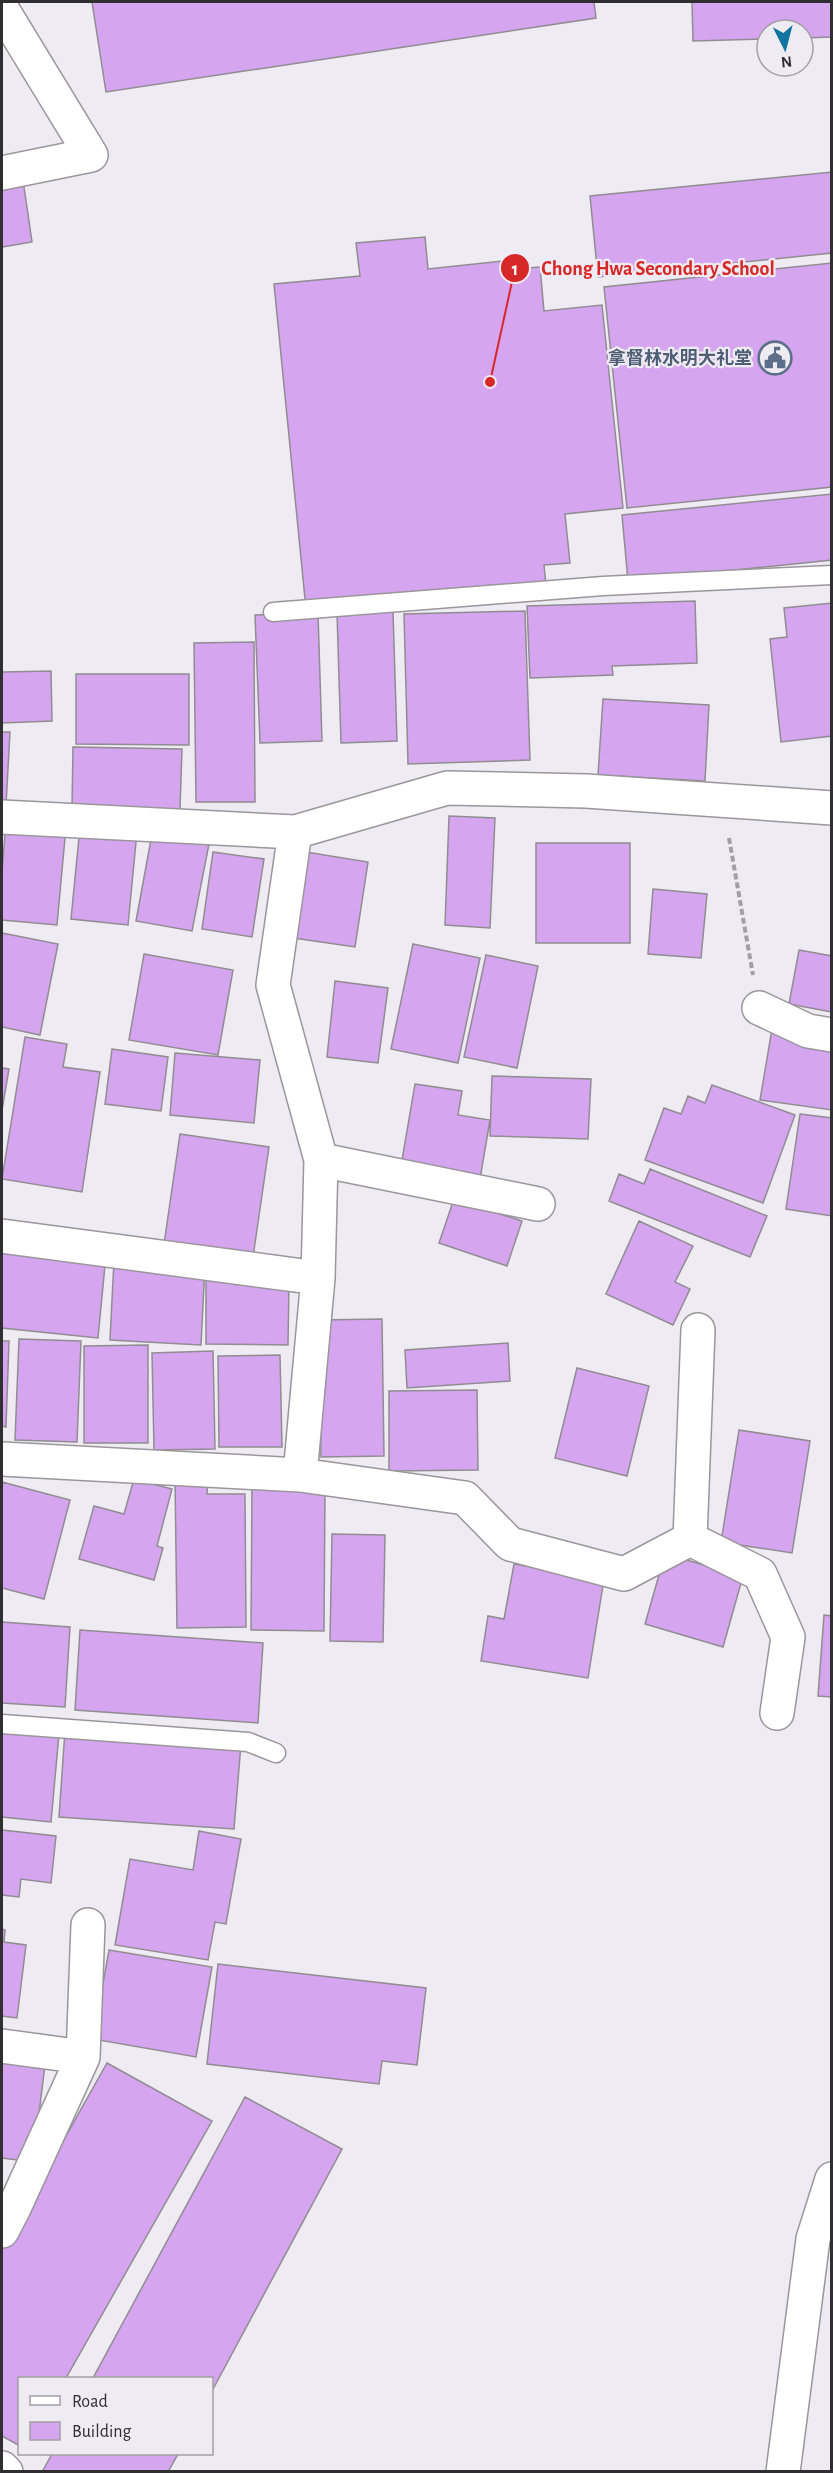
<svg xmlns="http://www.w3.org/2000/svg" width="833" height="2473" viewBox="0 0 833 2473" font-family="'Alegreya Sans','Noto Sans SC',sans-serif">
<rect width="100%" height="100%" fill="#efebf2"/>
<path fill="#d5a5ef" stroke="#908c92" stroke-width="1.5" d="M92,2H594L596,18L106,92Z
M692,2H832V37L803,38V30H767V39L693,41Z
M832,172V253L598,277L590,196Z
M23,180L32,242L2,247V184Z
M425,237L428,269L513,260L514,269L540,267L544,311L602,305L623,508L565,514L570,563L544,565L546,585L306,609L274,284L360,276L356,243Z
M832,263V487L627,508L604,287Z
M832,494V560L628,581L622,515Z
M695,601L697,663L612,666L613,675L530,678L527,606Z
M832,603V736L781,742L770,639L787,637L784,608Z
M393,611L397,741L341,743L337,613Z
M525,611L530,760L408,764L404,614Z
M318,613L322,741L260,743L255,615Z
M254,642L255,802H196L194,643Z
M51,671L52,721L2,723V672Z
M76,674H189V745L76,744Z
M603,699L709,705L705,781L598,775Z
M2,732H10L6,805L2,804Z
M73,747L182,749L180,809L72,807Z
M449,816L495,818L490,928L445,925Z
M6,822L66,827L57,925L2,920V872Z
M80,827L137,832L128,925L71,919Z
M152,834L209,844L192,931L136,921Z
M536,843H630V943H536Z
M300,851L368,862L355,947L287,937Z
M213,852L264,859L252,937L202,929Z
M653,889L707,894L701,958L648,954Z
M2,933L58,944L40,1035L2,1027Z
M413,944L480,958L458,1063L391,1049Z
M799,950L832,956V1012L789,1004Z
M144,954L233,970L218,1055L129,1040Z
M486,955L538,966L517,1068L464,1057Z
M335,981L388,988L378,1063L327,1057Z
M772,1029L832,1038V1110L760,1100Z
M25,1037L67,1044L63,1067L100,1072L82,1192L2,1179Z
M112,1049L168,1057L161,1111L105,1104Z
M175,1053L260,1060L254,1123L170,1115Z
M2,1068L9,1069L2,1110Z
M492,1076L591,1079L588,1139L490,1136Z
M415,1084L462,1091L458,1115L490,1120L480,1179L401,1166Z
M712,1085L795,1115L763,1203L645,1160L664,1108L681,1114L688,1096L705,1103Z
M800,1114L832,1118V1216L786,1209Z
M180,1134L269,1147L253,1257L164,1244Z
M650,1169L767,1216L750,1257L609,1201L619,1174L644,1184Z
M454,1199L522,1221L507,1266L439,1243Z
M639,1221L693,1246L675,1282L690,1289L673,1325L606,1294Z
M2,1244L106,1255L98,1338L2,1328Z
M114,1260L205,1265L201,1345L110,1340Z
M206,1280H289L288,1345L206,1344Z
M382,1319L384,1456L321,1457L319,1320Z
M19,1339L81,1341L77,1442L15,1440Z
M2,1341H9L6,1427L2,1426Z
M508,1343L510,1381L407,1388L405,1350Z
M148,1345V1443H84V1346Z
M213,1351L215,1449L154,1450L152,1353Z
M280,1355L282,1447H219L218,1356Z
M577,1368L649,1386L627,1476L555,1458Z
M477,1390L478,1470L389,1471V1391Z
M739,1430L810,1441L792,1553L721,1542Z
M175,1477H208L207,1494H245L246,1627L177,1628Z
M134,1479L172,1489L157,1546L163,1548L154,1580L79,1559L94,1506L124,1514Z
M2,1482L70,1500L44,1599L2,1588Z
M252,1485L325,1486L324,1631L251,1630Z
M332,1534L385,1535L383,1642L330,1641Z
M665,1554L743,1576L723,1647L645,1624Z
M514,1564L604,1579L588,1678L481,1661L488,1616L504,1619Z
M824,1615L832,1616V1697L818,1696Z
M2,1622L70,1627L65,1707L2,1703Z
M80,1630L263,1643L258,1723L75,1710Z
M2,1729L59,1734L51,1822L2,1817Z
M65,1731L241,1744L234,1829L59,1817Z
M2,1830L56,1836L51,1883L21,1879L19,1897L2,1895Z
M199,1831L241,1839L226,1924L215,1922L208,1960L115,1945L130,1859L193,1870Z
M2,1929L5,1930L4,1942L26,1945L17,2018L2,2016Z
M109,1950L212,1967L196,2057L93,2039Z
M218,1964L426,1988L417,2065L382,2061L379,2084L207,2064Z
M2,2060L45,2065L33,2162L2,2158Z
M107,2063L212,2121L66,2378H20V2446L2,2436V2250Z
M245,2097L342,2149L212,2391V2378H93Z
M52,2454H178L168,2472H42Z"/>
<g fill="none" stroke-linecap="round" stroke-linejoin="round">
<g stroke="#9a969c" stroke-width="21">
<path id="lane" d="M273,612L603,586L832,575
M2,1724L248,1742L276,1753"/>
</g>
<g stroke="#9a969c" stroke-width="36">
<path id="street" d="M2,9L91,155L2,173
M2,817L295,832L447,788L586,791L832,808
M295,832L273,985L321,1160L318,1278L300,1475
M759,1008L808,1031L832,1035
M321,1160L538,1204
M2,1236L318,1278
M2,1459L300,1475L465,1498L510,1544L624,1574L690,1539L760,1574L788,1637L777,1713
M690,1539L698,1330
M2,2046L83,2057
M2,2231L14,2208L83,2057L88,1925
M2,2468L6,2472
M783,2472L813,2239L832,2179"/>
</g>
<path stroke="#a19fa3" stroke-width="4" stroke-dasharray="6 3" stroke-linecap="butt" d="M729,838L753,975"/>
<use href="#lane" stroke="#fff" stroke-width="18"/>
<use href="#street" stroke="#fff" stroke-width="33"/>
</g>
<defs>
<g id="civic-ring" transform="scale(1.725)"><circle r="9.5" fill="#efebf2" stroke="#5c6f8a" stroke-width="1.5"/><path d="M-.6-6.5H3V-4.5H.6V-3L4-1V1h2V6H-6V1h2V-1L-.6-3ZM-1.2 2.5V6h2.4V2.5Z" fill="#5c6f8a"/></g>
</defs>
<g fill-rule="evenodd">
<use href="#civic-ring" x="775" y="358"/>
</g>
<g text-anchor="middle" stroke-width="4.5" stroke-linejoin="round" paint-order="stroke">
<g font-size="18" font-weight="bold" fill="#4e5e75" stroke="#efebf2" text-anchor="end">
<text x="752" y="364">拿督林水明大礼堂</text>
</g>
</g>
<path fill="none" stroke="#d62828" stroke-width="2" d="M490 382L515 268"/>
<g fill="#d62828" stroke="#efebf2" stroke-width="2">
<circle cx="490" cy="382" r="6"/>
<circle cx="515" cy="268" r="15"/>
</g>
<g font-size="18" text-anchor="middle" font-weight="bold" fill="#fff">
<text x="515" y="275">1</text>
</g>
<g font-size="20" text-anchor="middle" font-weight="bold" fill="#d62828" stroke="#efebf2" stroke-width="4.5" stroke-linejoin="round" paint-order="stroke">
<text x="658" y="275">Chong Hwa Secondary School</text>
</g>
<rect width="833" height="2473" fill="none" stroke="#2f2e30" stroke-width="6"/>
<rect x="18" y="2377" width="195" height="78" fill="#efebf2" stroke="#a29fa4" stroke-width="1.5"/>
<rect x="30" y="2396" width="30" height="9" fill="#ffffff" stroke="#a29fa4" stroke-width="1.5"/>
<text x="72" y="2407" font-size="18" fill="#2f2e30">Road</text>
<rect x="30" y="2422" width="30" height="18" fill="#d5a5ef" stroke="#a29fa4" stroke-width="1.5"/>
<text x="72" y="2437" font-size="18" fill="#2f2e30">Building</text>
<g transform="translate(785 48) rotate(174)"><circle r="28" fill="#efebf2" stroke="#a29fa4" stroke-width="1.5"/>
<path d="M0-4.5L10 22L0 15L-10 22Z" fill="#1175a1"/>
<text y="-9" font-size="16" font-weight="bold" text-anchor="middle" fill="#2f2e30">N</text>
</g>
</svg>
